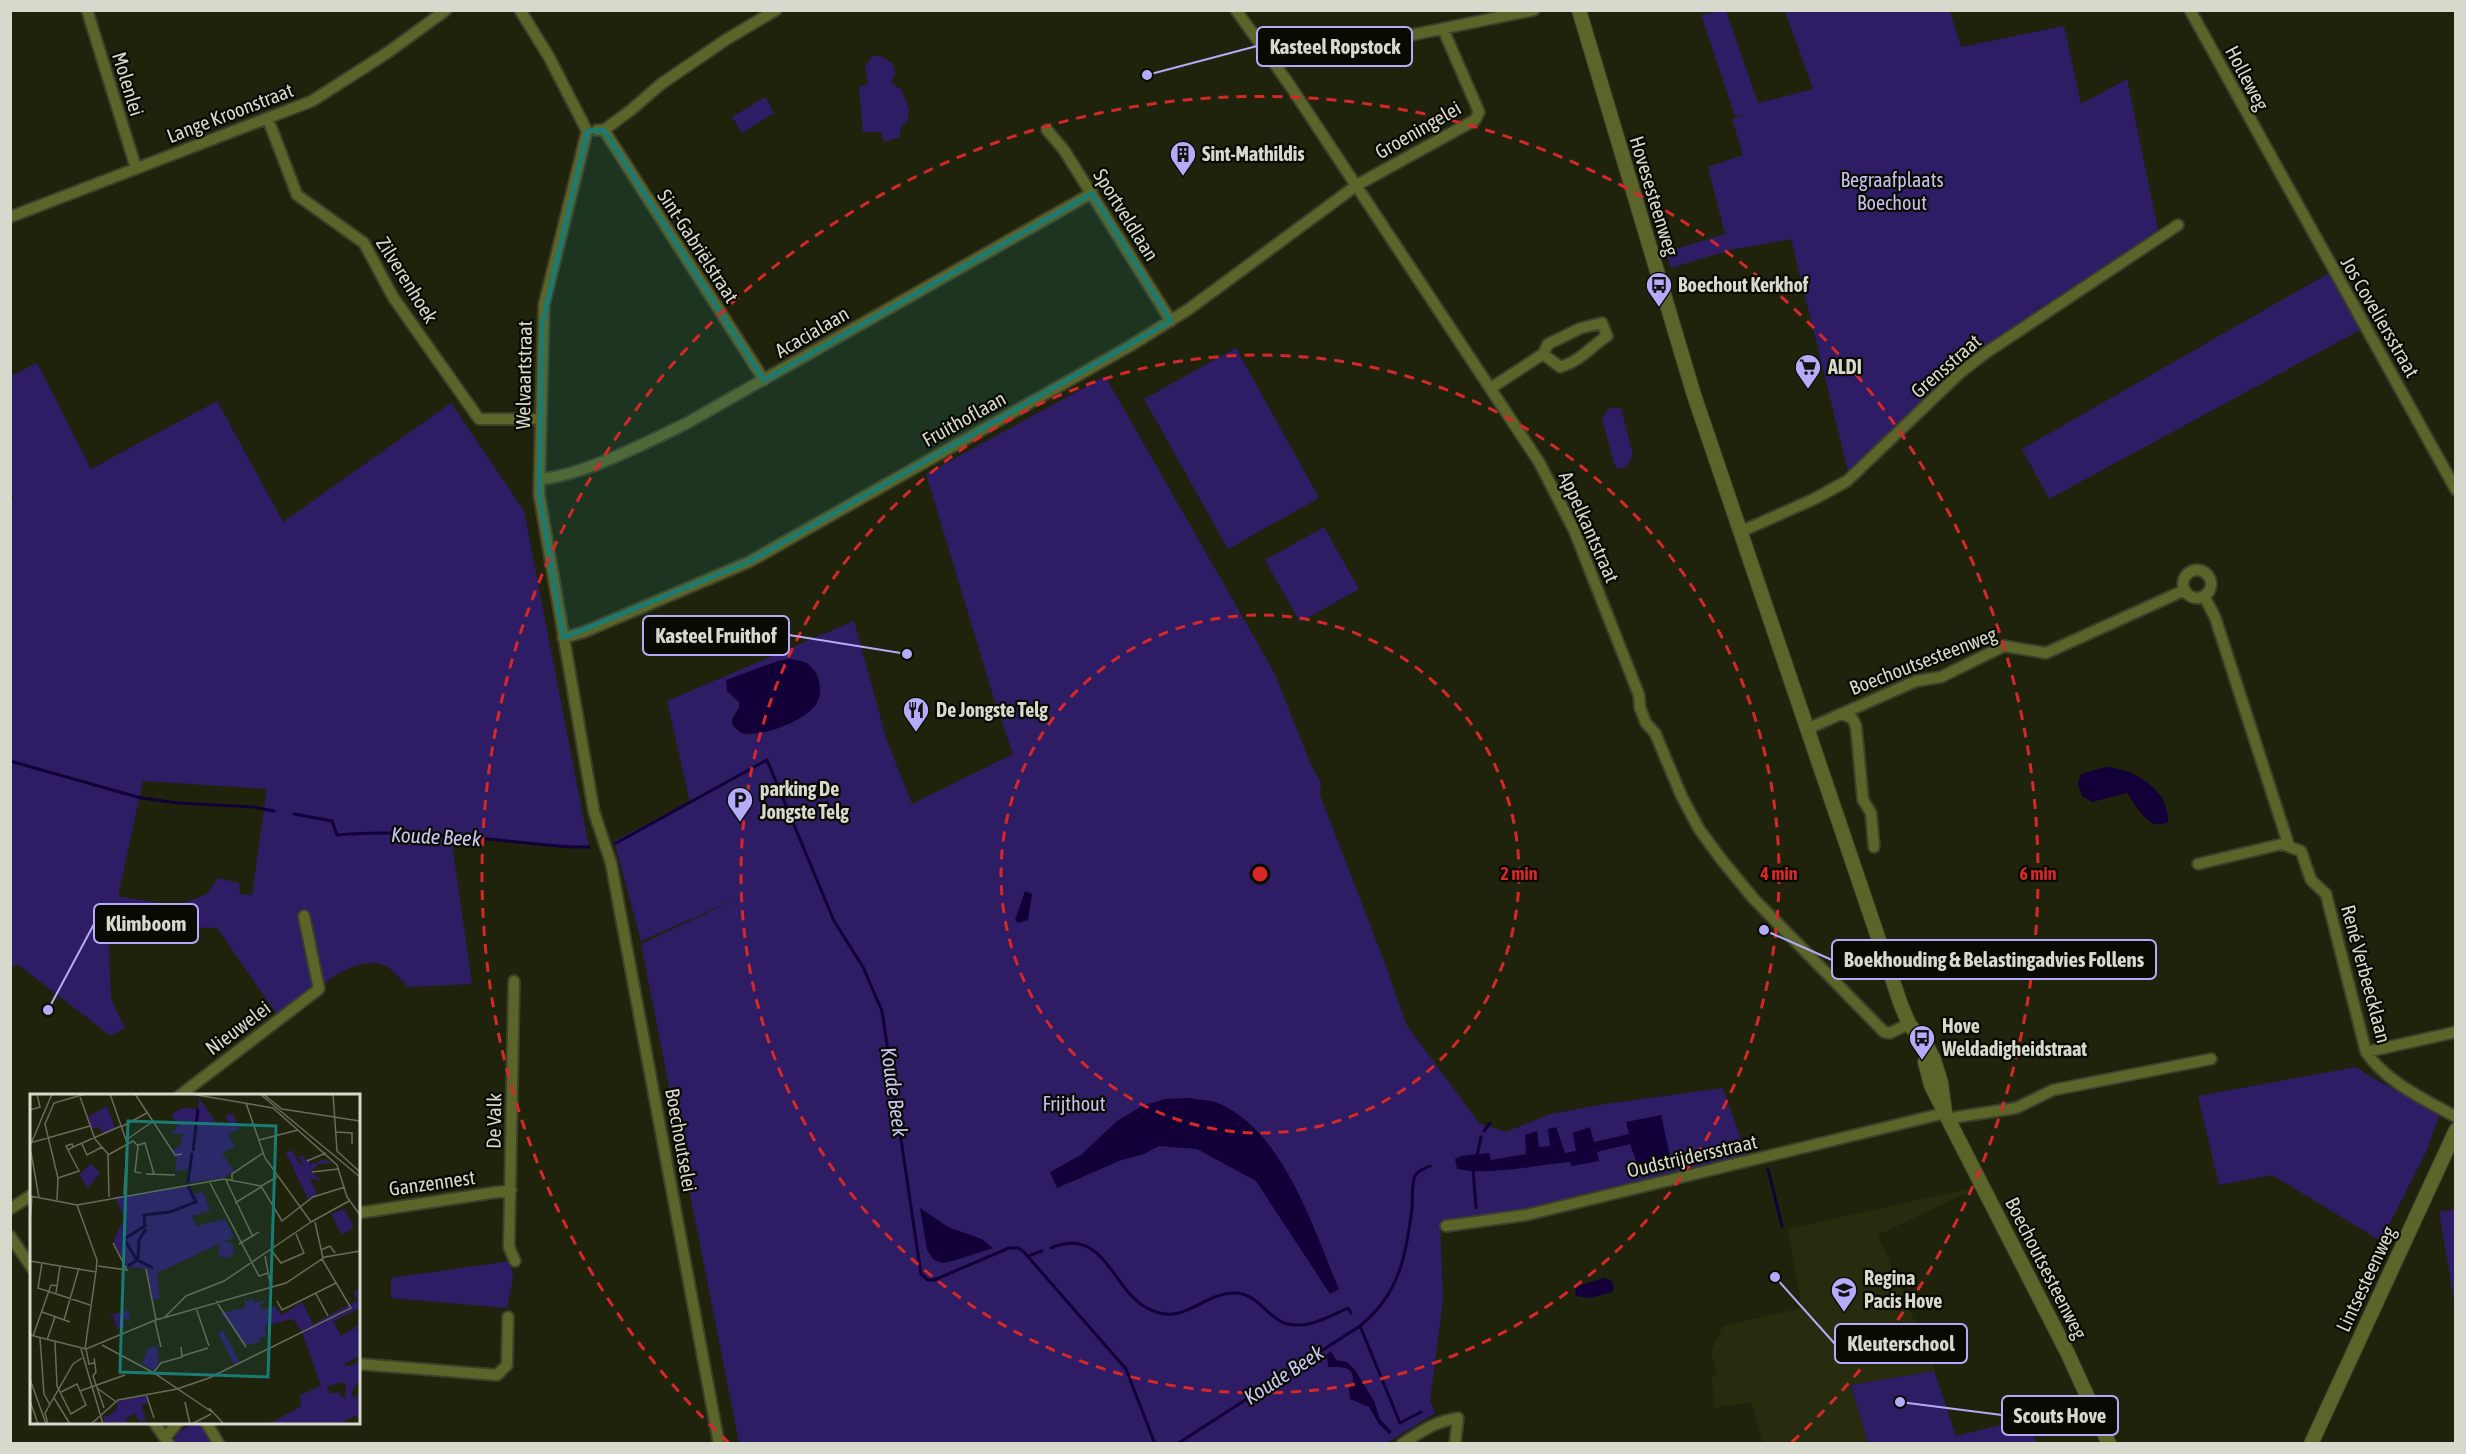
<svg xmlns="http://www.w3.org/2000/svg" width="2466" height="1454" viewBox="0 0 2466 1454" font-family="'Asap Condensed',sans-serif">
<rect width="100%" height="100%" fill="#1f230c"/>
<path fill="#272c0e" d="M1972,1188L1973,1190L1878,1235L1936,1371L1852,1385L1868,1443H1763L1751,1402L1714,1408L1712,1376L1717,1375L1711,1351L1723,1326L1802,1308L1788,1229Z"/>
<path fill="#2e1c65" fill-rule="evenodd" d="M1720,11H1726L1758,103L1813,89L1785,11H1950L1961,47L2064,26L2081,104L2127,79L2158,230L2040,310L2037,302L2039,312L1963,363L1849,475L1791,239L1730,250L1671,268L1666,252L1725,234L1708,167L1743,155L1732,119L1745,114L1735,116L1701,15Z
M872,56H881L893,64L895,73L891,83L901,89L909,109L907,122L901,126L900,137L884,142L881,132H863L859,87L868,84L865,66Z
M765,97L774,113L742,133L732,117Z
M2329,273L2362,329L2049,499L2022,449Z
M1236,348L1319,498L1228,549L1144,399Z
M37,363L91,469L217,401L283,522L451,403L524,511L589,847H572L451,837L472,984L408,987C401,981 393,969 384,965C351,952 304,1000 281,1020L217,928L108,926L111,999L125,1028L111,1036L17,964L11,968L10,501L14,499L11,492V376ZM143,781L267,789L252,895L240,894L239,883L218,878L207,894L176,906L118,896Z
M1105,376L1274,672L1311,765L1321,783L1320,795L1384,961L1406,1024L1479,1123L1506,1132L1550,1114L1605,1104L1723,1088L1746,1154L1509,1213L1440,1221L1443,1299L1430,1401L1435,1413L1387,1443H739L641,944L745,895L641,941L614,841L690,802L667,701L854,621L887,741L912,804L1013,754L995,702L926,474ZM790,659L808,664L818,676L778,728L748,735L735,713L739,708V702L731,695L778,661Z
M1609,408H1621L1633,454L1627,467L1617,469L1614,463L1602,419Z
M1324,527L1359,589L1300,622L1265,560Z
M2356,1067L2371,1077L2440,1114L2426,1152L2381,1241L2272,1175L2219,1185L2198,1096Z
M2455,1209H2456L2455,1306L2439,1212Z
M510,1261L513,1278L507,1308L391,1298V1278Z
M1934,1371L1956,1436L2030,1418L2036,1443H1868L1851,1385Z
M192,1423H202L213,1443H175L174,1441L177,1434Z"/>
<path fill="#130038" d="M790,659C797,660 803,661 808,664C822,675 825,699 811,710C796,724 761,737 741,733L733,726L732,719L739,708V702L727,691L726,680L778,661Z
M2104,767C2133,767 2170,790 2168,822C2149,833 2137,806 2127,793L2092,802L2082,796L2078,784L2081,774Z
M1025,891L1032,894L1028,920L1018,923L1015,920Z
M1191,1098C1199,1100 1210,1100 1218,1103C1284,1131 1313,1229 1339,1289L1330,1294L1256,1181L1197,1149L1159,1146L1144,1154L1119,1161L1057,1188L1050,1172L1081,1155L1117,1121L1142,1106L1165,1099Z
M1661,1115L1670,1156L1716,1152L1720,1155L1716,1159L1713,1156L1639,1169L1630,1144L1597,1152L1599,1161L1572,1166L1570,1162C1533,1165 1494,1176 1457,1169L1455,1159L1461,1156L1489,1153L1491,1160L1526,1154L1525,1135L1537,1131L1539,1147L1550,1146L1548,1129L1556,1127L1565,1153L1576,1151L1573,1133L1590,1127L1594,1142L1629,1134L1626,1122Z
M920,1208L948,1227L982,1239L993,1248L953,1261L942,1263L934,1260L927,1250Z
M1603,1278L1612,1281L1614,1288L1612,1292L1591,1298L1576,1296L1575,1287Z
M1331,1351L1336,1360L1347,1362L1355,1370L1374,1401L1380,1419L1392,1432L1389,1434L1378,1423L1369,1407L1350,1399L1349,1388L1353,1385C1355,1365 1343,1367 1328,1367L1327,1354Z"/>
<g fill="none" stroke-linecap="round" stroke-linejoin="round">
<path stroke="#130038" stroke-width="3" d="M10,761L141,798L178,803L253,807L274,811
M294,814L332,821L337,835C415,828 494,841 572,847H589
M616,843L767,760L834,921L863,967L882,1011L921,1274L928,1280H934L1009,1248H1018L1023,1251L1126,1369L1155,1444
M1484,1131L1490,1123
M1477,1156L1481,1137
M1473,1168L1476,1208
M1768,1169L1782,1226
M1051,1248C1104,1225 1112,1290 1147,1308C1183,1328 1202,1293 1234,1293C1262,1293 1268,1325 1296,1325C1313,1326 1332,1315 1348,1308L1351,1313
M1028,1256L1042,1251
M1421,1412L1400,1423L1360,1326C1400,1293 1405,1258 1412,1209C1413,1199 1411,1185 1415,1176C1418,1170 1424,1169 1430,1166
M1177,1444L1360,1326"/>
<g stroke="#3c402b" stroke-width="14">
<path id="minor" d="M87,10L136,168
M520,10L549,57L587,131
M1236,10L1289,84L1539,462L1574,530L1639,695L1640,708L1646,723L1655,733L1682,797L1699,829L1721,859L1753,898L1884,1032L1890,1033L1909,1024
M2190,10L2456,490
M1274,63L1534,10
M268,119L297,195L364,243L393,297L479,419H541
M597,130H604L631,110L661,84L727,39L776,10
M604,130L764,380
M1047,130L1064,150L1171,321
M587,131L544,305L539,494L594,812L611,863L719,1444
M10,217L312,101L387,53L446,10
M1491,388L1543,354L1548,344L1581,328L1602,323L1607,336C1589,348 1581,361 1560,367L1543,354
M541,479C584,475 648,442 687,423L1092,193
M1740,532L1814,499L1847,481L1961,372L1987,352L2178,225
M2183 584a14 14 0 1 1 28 0a14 14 0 1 1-28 0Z
M2204,596L2215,617L2289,846
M563,638L584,632L749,562L1130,346L1189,309L1357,185L1475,120L1479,112L1443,29
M1842,714L1852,718L1856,726L1863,800L1871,813L1874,847
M1807,729L1916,681L1941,677L2004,646L2046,653L2185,590
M2198,864L2282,844L2301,851L2311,880L2326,894L2366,1052C2386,1082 2424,1099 2456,1117
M514,981L509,1247L515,1261
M2366,1052L2456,1032
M179,1096L319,989L304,916
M1949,1121L1957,1117L2016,1108L2053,1090L2211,1059
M10,1209L32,1195
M358,1213L511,1190
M1446,1226L1526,1215L1945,1113
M10,1236L32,1268
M358,1364L497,1375L507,1365L508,1317
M154,1422L169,1444
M206,1422L219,1444
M166,1437L178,1422
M1402,1444C1420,1432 1436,1421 1458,1418L1455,1444"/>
</g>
<g stroke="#3c402b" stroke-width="16">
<path id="tertiary" d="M1579,10L1694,395L1901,1005L1909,1024L1928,1048L1934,1060L1941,1083L1945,1113
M1925,1062L1931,1085L1945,1113L2068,1354L2109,1444
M2311,1444L2456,1130"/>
</g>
<use href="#minor" stroke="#5b6529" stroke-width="10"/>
<use href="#tertiary" stroke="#5b6529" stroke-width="14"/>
</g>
<path fill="#197b73" fill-opacity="0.2" stroke="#197b73" stroke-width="4.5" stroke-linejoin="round" d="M604,130L764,380L1092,193L1171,321L749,562L563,638L539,494L542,324L587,131Z"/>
<g fill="none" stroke="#d62828" stroke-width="3" stroke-dasharray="10 8">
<circle cx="1260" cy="874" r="259"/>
<circle cx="1260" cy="874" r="519"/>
<path d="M729 1443A778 778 0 1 1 1791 1443"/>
</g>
<defs>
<g id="building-pin" transform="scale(1.35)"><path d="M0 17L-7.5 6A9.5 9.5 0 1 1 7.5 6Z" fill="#b4acf9" stroke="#090b03"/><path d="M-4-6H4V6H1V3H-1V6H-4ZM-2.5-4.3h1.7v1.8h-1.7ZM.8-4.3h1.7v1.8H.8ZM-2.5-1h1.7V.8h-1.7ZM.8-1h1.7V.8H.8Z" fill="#111"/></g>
<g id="bus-pin" transform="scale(1.35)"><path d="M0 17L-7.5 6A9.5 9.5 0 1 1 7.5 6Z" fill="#b4acf9" stroke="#090b03"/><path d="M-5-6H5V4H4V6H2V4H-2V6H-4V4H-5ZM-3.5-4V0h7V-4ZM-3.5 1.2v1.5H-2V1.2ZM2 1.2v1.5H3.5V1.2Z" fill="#111"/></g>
<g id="supermarket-pin" transform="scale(1.35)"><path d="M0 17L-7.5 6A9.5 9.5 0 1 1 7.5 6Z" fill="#b4acf9" stroke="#090b03"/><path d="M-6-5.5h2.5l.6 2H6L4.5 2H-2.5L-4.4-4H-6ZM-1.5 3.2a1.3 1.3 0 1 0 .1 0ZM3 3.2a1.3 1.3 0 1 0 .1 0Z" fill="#111"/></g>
<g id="restaurant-pin" transform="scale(1.35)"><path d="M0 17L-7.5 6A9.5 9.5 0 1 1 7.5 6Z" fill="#b4acf9" stroke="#090b03"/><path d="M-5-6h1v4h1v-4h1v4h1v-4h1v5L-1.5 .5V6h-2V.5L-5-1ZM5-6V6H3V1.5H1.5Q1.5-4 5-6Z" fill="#111"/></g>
<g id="parking-pin" transform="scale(1.35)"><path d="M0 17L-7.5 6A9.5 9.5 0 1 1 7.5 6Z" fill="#b4acf9" stroke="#090b03"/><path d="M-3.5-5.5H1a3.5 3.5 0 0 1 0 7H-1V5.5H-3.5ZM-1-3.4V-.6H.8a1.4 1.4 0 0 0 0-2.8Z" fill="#111"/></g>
<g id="school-pin" transform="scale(1.35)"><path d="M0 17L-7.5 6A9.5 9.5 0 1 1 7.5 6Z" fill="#b4acf9" stroke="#090b03"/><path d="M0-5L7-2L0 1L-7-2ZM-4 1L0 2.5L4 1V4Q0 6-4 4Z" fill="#111"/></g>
</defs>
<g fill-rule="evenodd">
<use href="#building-pin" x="1183" y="154"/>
<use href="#bus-pin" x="1659" y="285"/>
<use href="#supermarket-pin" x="1808" y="367"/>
<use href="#restaurant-pin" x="916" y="710"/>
<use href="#parking-pin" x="740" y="800"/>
<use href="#bus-pin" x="1922" y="1038"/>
<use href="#school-pin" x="1844" y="1290"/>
</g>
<g text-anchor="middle" stroke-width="4.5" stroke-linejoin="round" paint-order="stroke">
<g font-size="20" fill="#d6d9cb" stroke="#090b03">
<text transform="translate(2247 78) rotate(62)" y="7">Holleweg</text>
<text transform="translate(128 84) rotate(73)" y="7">Molenlei</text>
<text transform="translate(230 113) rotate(-21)" y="7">Lange Kroonstraat</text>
<text transform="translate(1418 130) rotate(-30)" y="7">Groeningelei</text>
<text transform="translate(1654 196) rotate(73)" y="7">Hovesesteenweg</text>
<text transform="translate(1126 215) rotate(58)" y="7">Sportveldlaan</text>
<text transform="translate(698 246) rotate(57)" y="7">Sint-Gabriëlstraat</text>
<text transform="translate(407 280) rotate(58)" y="7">Zilverenhoek</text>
<text transform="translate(2380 317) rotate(60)" y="7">Jos Coveliersstraat</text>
<text transform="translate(812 332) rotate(-30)" y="7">Acacialaan</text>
<text transform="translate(1946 366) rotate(-41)" y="7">Grensstraat</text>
<text transform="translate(524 375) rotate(-89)" y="7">Welvaartstraat</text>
<text transform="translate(964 419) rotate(-29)" y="7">Fruithoflaan</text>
<text transform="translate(1589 527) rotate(66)" y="7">Appelkantstraat</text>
<text transform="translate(1923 661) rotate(-21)" y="7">Boechoutsesteenweg</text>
<text transform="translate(2366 974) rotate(75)" y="7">René Verbeecklaan</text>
<text transform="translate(238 1028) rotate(-37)" y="7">Nieuwelei</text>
<text transform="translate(494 1121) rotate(-89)" y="7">De Valk</text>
<text transform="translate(681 1140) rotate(80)" y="7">Boechoutselei</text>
<text transform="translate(1692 1156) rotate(-13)" y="7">Oudstrijdersstraat</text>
<text transform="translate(432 1183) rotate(-8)" y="7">Ganzennest</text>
<text transform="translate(2046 1268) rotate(63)" y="7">Boechoutsesteenweg</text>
<text transform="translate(2366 1279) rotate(-65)" y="7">Lintsesteenweg</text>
</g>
<g font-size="20" font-weight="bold" fill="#d6d9cb" stroke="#090b03" text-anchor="start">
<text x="1202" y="161">Sint-Mathildis</text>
<text x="1678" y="292">Boechout Kerkhof</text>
<text x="1828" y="374">ALDI</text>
<text x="936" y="717">De Jongste Telg</text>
<text x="760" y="796">parking De<tspan x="760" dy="23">Jongste Telg</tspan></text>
<text x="1942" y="1033">Hove<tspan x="1942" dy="23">Weldadigheidstraat</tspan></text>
<text x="1864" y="1285">Regina<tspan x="1864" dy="23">Pacis Hove</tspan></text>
</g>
<g font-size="20" fill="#c5c1ee" stroke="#090b03">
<text x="1892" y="187">Begraafplaats<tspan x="1892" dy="23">Boechout</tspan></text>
<text x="1074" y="1111">Frijthout</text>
</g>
<g font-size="21" font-style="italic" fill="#c9c5f2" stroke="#090b03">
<text transform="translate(436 837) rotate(3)" y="7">Koude Beek</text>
<text transform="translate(894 1092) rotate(82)" y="7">Koude Beek</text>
<text transform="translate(1284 1375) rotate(-33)" y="7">Koude Beek</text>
</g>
</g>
<g transform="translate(30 1094)">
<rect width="330" height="330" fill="#1f230c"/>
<path d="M169,4L187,30L193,27L196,32L199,30L195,21L203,20L209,35L198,40L205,53L192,59L204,77L193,84L158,89L159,75L145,77L147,66L142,57L151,51L152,40H141L148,31L141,21L151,14L168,15ZM77,12L85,34L74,39L68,33L62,35L58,23ZM262,56L269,69L274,72L268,63L275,62L272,67L278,64L281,72L282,67L284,70L294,65L303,69L289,70L281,77L277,74L292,87L282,85L277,78L287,100L278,105L256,59ZM61,70L70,79L58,94L49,80ZM159,92L162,100L173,98L180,117L162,122L166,132L195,125L204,143L127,179L130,204L123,206L117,175L97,173L83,148L94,124L85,103ZM314,115L324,133L312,141L301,120ZM188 156a8 8 0 1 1 16 0a8 8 0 1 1-16 0ZM330,194V214L303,227L311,242L330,230V235L326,234L330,239V262L314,270L319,272L330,267V285L321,299L324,304L330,300V325L326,321L310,330H239L271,312L270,301L291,292L272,238L263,225L235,232L236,242L229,244L231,248L215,251L191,219L215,214V201L216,207L223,205L225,209L239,205L230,211L231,216L244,212L252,221L272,208L283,230L328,206L323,198ZM312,288L316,291L315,306L308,298L300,300L297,293ZM99,216L100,224L93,226L95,234L87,235L83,222H76ZM193,236L210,268L204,271L188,239ZM127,252L129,268L124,277L112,270L118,254ZM116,301L119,309L111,311L116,326L109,328L105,320L96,324L98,329L75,330L73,322H79L88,313L85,308Z" fill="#2e1c65" fill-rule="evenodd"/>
<path fill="none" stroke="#130038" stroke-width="3" d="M163,57L168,15M158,89L162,59M108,165L109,146L116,135M107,166L94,145L115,132L114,121L140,118L166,108L158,92M98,172L107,166L123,174"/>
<path fill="none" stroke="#686c58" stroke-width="1.5" d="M49,0L65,45L78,60L79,103M80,0L97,49L94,101M105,0L145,61L152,60M161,0L243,14L307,71L317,103L330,121M230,0L330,83M233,0L252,15L330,27M303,0L307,57L330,78M216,9L235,64L281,128M0,16L10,13L7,0M330,29V55M91,33L117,19M306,38L322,39V50M96,46L122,28M229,46L268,36M0,49L60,32M42,50L43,53L38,56L36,52ZM52,50L57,61L72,53M108,51L115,49L124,80M0,52L22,0M43,53L91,32M1,58L9,104M78,61L103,47L108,52L105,78L111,79M277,67L296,59M282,78L309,75M116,80L145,81M28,84L49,77L38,56M196,86L223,143M202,86V80L233,59M179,87L229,182L238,179M231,92L252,127L283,103L315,93M231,92L247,83M0,102L47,111L67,166L66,178M27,106L28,84L15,30L24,9L55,0M205,109L231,93M47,111L194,85L231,92M281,128L319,107M285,128L293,164M0,129L2,103M209,150L229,138M291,156L300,152L305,159M242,157L251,169L274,159L266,140M235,162L241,193M0,167L66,178M12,169L8,194L60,211M68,172L97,176L83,149M116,175L126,226M26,199L30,172M286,200L298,222M186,207L216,253M247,207L252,216L306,189M166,214L179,252M12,218L40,228M135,223L156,202L194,187L281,128M34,226L49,174M126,226L256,189L295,163L330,157M125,227L131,253M0,241L56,255L128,225M3,242L21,191L28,192M10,244L14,300L20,311M17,246L25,223M25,248L27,292L41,320L56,311L47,290L31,298M72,251L124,279L185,320M51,255L73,330M55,255L66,177M56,255L59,270L64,269M152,262L178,254M64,264L66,278L63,282L74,314M124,278L131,269L152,263L151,253M0,285L16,330M67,294L85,307M50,297L95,281M116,300L124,324M24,304L40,330M0,307L8,330M155,308L160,330M179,314L194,330M18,330L15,319L43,270L52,264M61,330L88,306L147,295L179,284L321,214L292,165M162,330L181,320"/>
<path fill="#197b73" fill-opacity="0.15" stroke="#197b73" stroke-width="3" d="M98,27L246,32L238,283L90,278Z"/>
<rect width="330" height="330" fill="none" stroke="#d6d9cb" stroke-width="3"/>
</g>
<circle cx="1260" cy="874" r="9" fill="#d62828" stroke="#090b03" stroke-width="3"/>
<g font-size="18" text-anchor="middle" font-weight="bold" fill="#d62828" stroke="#090b03" stroke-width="4.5" stroke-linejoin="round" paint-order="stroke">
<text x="1519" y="880">2 min</text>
<text x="1779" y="880">4 min</text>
<text x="2038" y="880">6 min</text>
</g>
<path fill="none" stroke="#b4acf9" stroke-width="2" d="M1147 75L1257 46M907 654L789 635M48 1010L94 924M1764 930L1832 960M1775 1277L1835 1344M1900 1402L2002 1415"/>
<g fill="#b4acf9" stroke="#090b03" stroke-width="2">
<circle cx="1147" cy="75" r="6"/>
<circle cx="907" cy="654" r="6"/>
<circle cx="48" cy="1010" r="6"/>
<circle cx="1764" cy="930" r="6"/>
<circle cx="1775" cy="1277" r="6"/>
<circle cx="1900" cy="1402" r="6"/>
</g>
<g fill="#090b03" stroke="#b4acf9" stroke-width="2">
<rect x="1257" y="27" width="155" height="39" rx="6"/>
<rect x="643" y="616" width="146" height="39" rx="6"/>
<rect x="94" y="904" width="104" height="39" rx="6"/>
<rect x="1832" y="940" width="324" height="39" rx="6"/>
<rect x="1835" y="1324" width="132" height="39" rx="6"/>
<rect x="2002" y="1396" width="116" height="39" rx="6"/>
</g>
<g font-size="21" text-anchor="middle" font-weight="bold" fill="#d6d9cb">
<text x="1335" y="54">Kasteel Ropstock</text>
<text x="716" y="643">Kasteel Fruithof</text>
<text x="146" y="931">Klimboom</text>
<text x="1994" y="967">Boekhouding &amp; Belastingadvies Follens</text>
<text x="1901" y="1351">Kleuterschool</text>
<text x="2060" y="1423">Scouts Hove</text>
</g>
<rect width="2466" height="1454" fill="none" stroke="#d6d9cb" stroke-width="24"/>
</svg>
